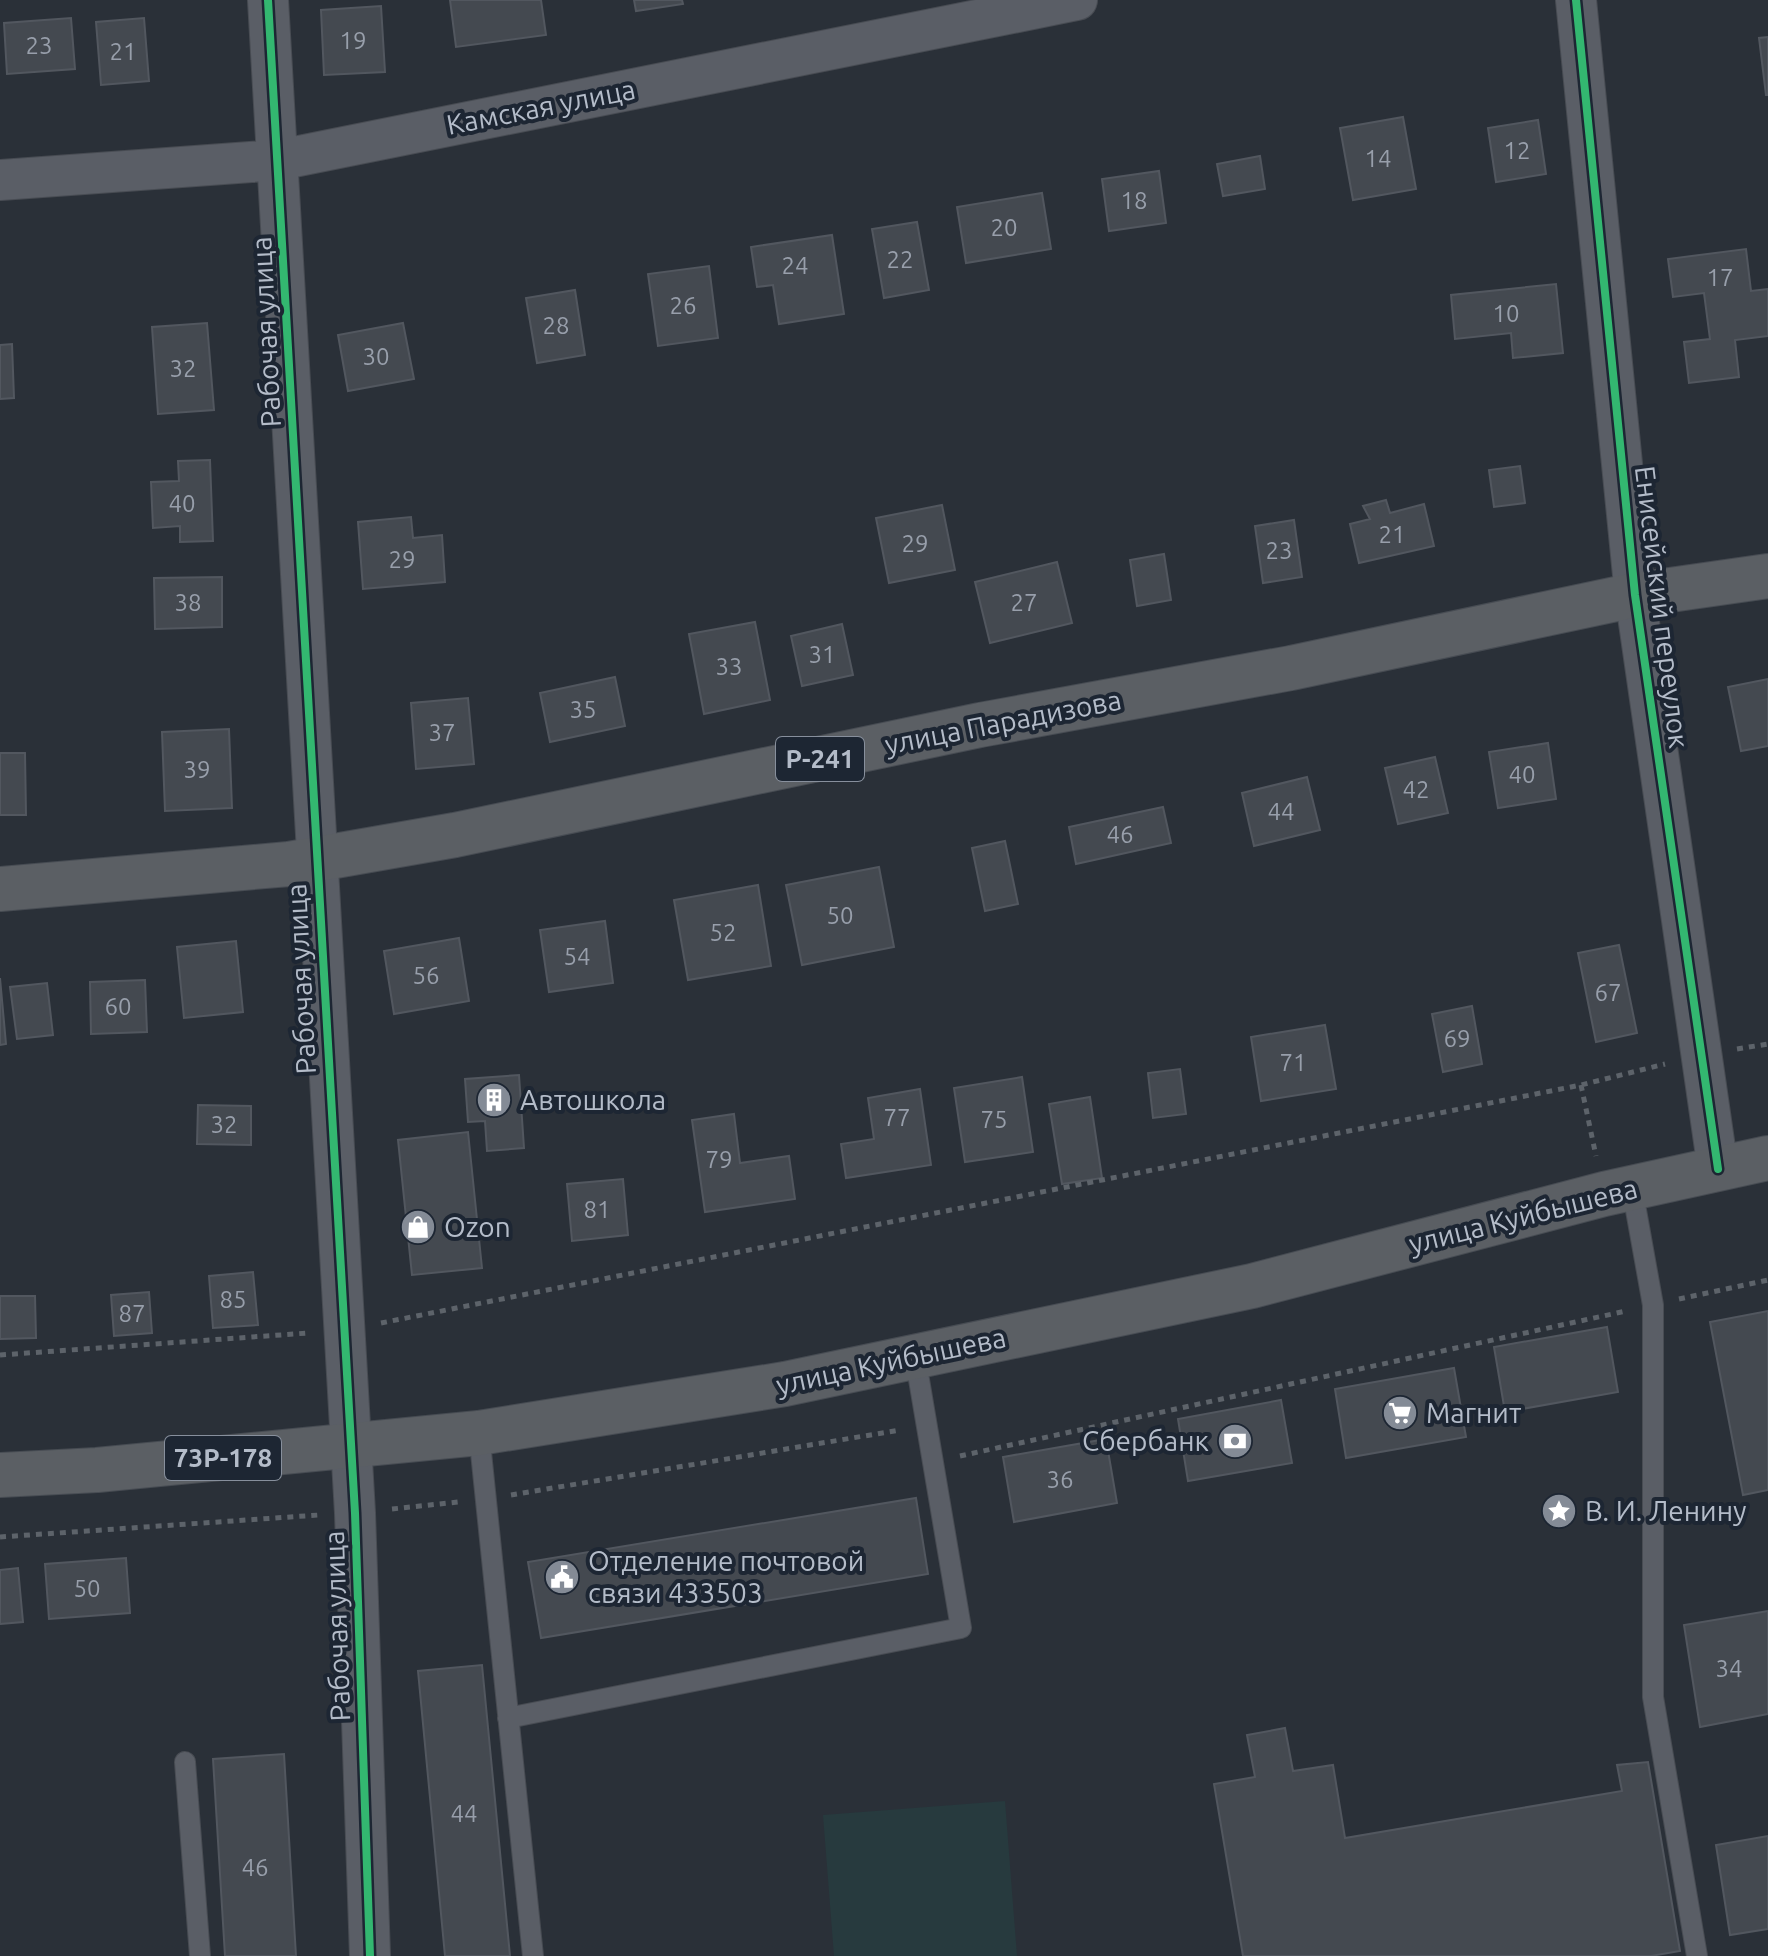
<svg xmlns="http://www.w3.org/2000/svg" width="1768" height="1956" viewBox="0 0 1768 1956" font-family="Ubuntu,sans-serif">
<rect width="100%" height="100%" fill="#2a3038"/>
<path fill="#273a3e" d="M1005,1801L1017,1956H834L823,1815Z"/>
<path fill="#444950" stroke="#52575f" stroke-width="2" d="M450,0H541L546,35L456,47Z
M634,0H682L683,4L636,11Z
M381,6L385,72L324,75L321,10Z
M71,18L75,69L7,74L4,23Z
M144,18L149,81L101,85L96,22Z
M1768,37V95H1766L1759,38Z
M1403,117L1416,189L1353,200L1340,128Z
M1538,120L1546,174L1496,182L1488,128Z
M1260,156L1265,189L1223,196L1217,164Z
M1159,171L1166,223L1109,231L1102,179Z
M1042,193L1051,249L966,263L957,207Z
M917,222L929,290L884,298L872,229Z
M832,235L844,314L779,324L773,285L757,287L751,247Z
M1746,249L1751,291L1768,289V336L1735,340L1739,377L1689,383L1684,342L1710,339L1704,293L1673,297L1668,259Z
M709,266L718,338L658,346L648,274Z
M1556,284L1563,353L1513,358L1511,333L1455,339L1451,295Z
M575,290L585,355L537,363L526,298Z
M207,323L214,410L158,414L152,327Z
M403,323L414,379L348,391L338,335Z
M12,344L14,398L0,399V345Z
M210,460L213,541L180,542V526L153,528L151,482L179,481L178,461Z
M1520,466L1525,503L1494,507L1489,470Z
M1386,500L1390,513L1424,504L1434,546L1359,563L1350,524L1370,519L1363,506Z
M942,505L955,570L889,583L876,518Z
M411,517L413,538L442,535L445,582L363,589L358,522Z
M1294,520L1302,577L1263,583L1255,526Z
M1164,554L1171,600L1137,606L1130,560Z
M1057,562L1072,623L990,643L975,582Z
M222,577V627L155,629L154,578Z
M755,622L770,700L704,714L689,634Z
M842,624L853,675L802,686L791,636Z
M615,677L625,726L550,742L540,693Z
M1768,679V746L1741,751L1728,687Z
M468,698L474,764L416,769L411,703Z
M229,729L232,808L165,811L162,732Z
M1548,743L1556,799L1498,808L1489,752Z
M0,753H25L26,815H0Z
M1435,757L1448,813L1398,824L1385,768Z
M1307,777L1320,830L1254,846L1242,793Z
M1163,807L1171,843L1076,864L1069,827Z
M1005,841L1018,904L985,911L972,848Z
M879,867L894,947L802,965L786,885Z
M758,885L771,966L688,980L674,900Z
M605,921L613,983L549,992L540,930Z
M459,938L469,1001L394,1014L384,951Z
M236,941L243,1012L184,1018L177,947Z
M1619,945L1637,1033L1596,1042L1578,953Z
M0,978L6,1044L0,1045Z
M145,980L147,1032L91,1034L90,982Z
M47,983L53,1035L17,1039L10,987Z
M1472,1006L1482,1064L1443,1072L1432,1014Z
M1325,1025L1336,1089L1261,1101L1251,1037Z
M1180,1069L1186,1114L1153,1118L1148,1073Z
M519,1075L524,1148L487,1151L485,1121L468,1122L465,1079Z
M1022,1077L1033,1152L965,1162L954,1088Z
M920,1089L931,1165L846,1178L841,1144L874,1139L868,1098Z
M1090,1097L1102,1178L1062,1184L1049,1104Z
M198,1105L251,1106V1145L197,1144Z
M734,1114L740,1163L789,1156L795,1199L705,1212L692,1120Z
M468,1132L482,1268L412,1275L398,1140Z
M623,1179L628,1235L572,1241L567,1184Z
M253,1272L258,1325L213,1328L209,1276Z
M149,1292L152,1333L114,1336L111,1295Z
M0,1296H35L36,1338L0,1339Z
M1768,1311V1490L1743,1495L1710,1322Z
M1607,1327L1618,1392L1505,1412L1494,1347Z
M1454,1368L1466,1437L1346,1458L1335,1389Z
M1281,1400L1292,1463L1188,1481L1178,1419Z
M1106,1439L1117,1503L1014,1522L1003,1457Z
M916,1498L928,1574L541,1638L528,1562Z
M126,1558L130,1613L49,1619L45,1564Z
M18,1568L23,1622L0,1624V1570Z
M1768,1611V1714L1700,1727L1684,1625Z
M482,1665L510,1956H445L418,1671Z
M1285,1728L1293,1771L1333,1765L1345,1838L1622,1791L1617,1765L1648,1762L1680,1951L1651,1956H1243L1214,1784L1255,1777L1247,1735Z
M284,1754L296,1956H225L213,1759Z
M1768,1836V1929L1730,1935L1716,1845Z"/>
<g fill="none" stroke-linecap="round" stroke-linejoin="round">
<g stroke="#484c53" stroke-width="22">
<path id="service" d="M1632,1188L1653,1305V1697L1697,1956
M479,1433L533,1956
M508,1718L961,1628L915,1356
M185,1762L200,1956"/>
</g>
<g stroke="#484c53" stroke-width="42">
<path id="minor" d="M268,0L355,1513L370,1956
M1576,0L1635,595L1718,1169
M0,180L279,160L1077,0"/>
</g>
<g stroke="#474c53" stroke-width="46">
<path id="trunk" d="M0,889L289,864L455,835L980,725L1291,668L1635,595L1768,576
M0,1475L97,1470L479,1433L785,1384L1252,1286L1604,1194L1768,1158"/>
</g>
<path stroke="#5d636a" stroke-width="5" stroke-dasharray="6 6" stroke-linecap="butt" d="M1737,1049L1768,1044
M1581,1085L1596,1156
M1679,1299L1768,1280
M381,1323L1581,1085L1665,1064
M0,1355L308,1333
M960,1456L1626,1311
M511,1495L900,1430
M392,1509L458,1502
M0,1537L319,1515"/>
<use href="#service" stroke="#5a5e66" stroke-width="20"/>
<use href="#minor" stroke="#5a5e66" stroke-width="40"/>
<use href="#trunk" stroke="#5b5f64" stroke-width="44"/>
<g stroke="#1d2633" stroke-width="13">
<path id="cycleway" d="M268,0L355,1513L370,1956
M1576,0L1635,595L1718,1169"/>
</g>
<use href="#cycleway" stroke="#33b770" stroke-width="8"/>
</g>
<defs>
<g id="building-disc" transform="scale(1.8)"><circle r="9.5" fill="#848b96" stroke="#1d2633"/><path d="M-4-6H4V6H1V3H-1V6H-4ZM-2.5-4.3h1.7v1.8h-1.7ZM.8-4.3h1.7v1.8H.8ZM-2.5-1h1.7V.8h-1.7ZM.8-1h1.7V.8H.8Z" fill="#fff"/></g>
<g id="shop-disc" transform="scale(1.8)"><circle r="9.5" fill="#848b96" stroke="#1d2633"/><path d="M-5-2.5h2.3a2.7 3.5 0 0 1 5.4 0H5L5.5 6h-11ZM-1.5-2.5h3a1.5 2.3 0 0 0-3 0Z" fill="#fff"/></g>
<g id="supermarket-disc" transform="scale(1.8)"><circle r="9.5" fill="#848b96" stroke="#1d2633"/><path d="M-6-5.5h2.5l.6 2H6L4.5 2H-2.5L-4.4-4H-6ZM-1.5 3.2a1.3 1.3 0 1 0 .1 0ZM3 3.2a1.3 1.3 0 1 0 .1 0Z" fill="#fff"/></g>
<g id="bank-disc" transform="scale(1.8)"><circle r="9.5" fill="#848b96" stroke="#1d2633"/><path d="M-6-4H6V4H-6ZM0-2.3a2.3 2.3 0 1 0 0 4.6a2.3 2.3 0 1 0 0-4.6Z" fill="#fff"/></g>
<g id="sight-disc" transform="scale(1.8)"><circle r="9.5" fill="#848b96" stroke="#1d2633"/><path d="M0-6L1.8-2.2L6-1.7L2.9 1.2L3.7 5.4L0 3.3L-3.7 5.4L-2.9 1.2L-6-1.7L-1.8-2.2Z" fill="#fff"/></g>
<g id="civic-disc" transform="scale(1.8)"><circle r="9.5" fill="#848b96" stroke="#1d2633"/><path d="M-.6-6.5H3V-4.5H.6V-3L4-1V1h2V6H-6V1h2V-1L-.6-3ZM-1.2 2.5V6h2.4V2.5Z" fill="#fff"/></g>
</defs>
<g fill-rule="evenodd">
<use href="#building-disc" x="494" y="1100"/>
<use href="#shop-disc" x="418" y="1227"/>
<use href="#supermarket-disc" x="1400" y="1413"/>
<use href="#bank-disc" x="1235" y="1441"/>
<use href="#sight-disc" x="1559" y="1511"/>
<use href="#civic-disc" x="562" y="1577"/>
</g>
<g text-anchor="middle" stroke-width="8" stroke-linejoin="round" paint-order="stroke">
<g font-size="24" fill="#989fab">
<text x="353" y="49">19</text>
<text x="39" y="54">23</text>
<text x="123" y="60">21</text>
<text x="1517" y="159">12</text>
<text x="1378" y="167">14</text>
<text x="1134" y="209">18</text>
<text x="1004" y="236">20</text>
<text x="900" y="268">22</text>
<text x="795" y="274">24</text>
<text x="1720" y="286">17</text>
<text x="683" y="314">26</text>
<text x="1506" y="322">10</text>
<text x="556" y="334">28</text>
<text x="376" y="365">30</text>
<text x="183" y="377">32</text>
<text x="182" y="512">40</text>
<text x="1392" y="543">21</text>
<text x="915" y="552">29</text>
<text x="1279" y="559">23</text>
<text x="402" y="568">29</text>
<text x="188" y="611">38</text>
<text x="1024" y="611">27</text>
<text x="822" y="663">31</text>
<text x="729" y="675">33</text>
<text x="583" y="718">35</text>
<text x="442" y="741">37</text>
<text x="197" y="778">39</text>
<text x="1522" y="783">40</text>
<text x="1416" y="798">42</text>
<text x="1281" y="820">44</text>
<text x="1120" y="843">46</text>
<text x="840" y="924">50</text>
<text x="723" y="941">52</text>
<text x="577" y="965">54</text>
<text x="426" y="984">56</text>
<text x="1608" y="1001">67</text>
<text x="118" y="1015">60</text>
<text x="1457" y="1047">69</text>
<text x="1293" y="1071">71</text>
<text x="897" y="1126">77</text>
<text x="994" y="1128">75</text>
<text x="224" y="1133">32</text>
<text x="719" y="1168">79</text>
<text x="597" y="1218">81</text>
<text x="233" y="1308">85</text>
<text x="132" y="1322">87</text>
<text x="1060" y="1488">36</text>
<text x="87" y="1597">50</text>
<text x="1729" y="1677">34</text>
<text x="464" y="1822">44</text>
<text x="255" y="1876">46</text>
</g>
<g fill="#1d2633" stroke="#878f9c" stroke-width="2">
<rect x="776" y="737" width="88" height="44" rx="6"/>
<rect x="165" y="1436" width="116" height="44" rx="6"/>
</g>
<g font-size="26" font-weight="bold" fill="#b4bcc9">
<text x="820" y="768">Р-241</text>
<text x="223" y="1467">73Р-178</text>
</g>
<g font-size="28" fill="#b4bcc9" stroke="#1d2633">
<text transform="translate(541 107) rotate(-11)" y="10">Камская улица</text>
<text transform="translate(266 332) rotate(-93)" y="10">Рабочая улица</text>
<text transform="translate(1662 607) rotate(83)" y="10">Енисейский переулок</text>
<text transform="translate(1003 722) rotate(-11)" y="10">улица Парадизова</text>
<text transform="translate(301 979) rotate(-93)" y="10">Рабочая улица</text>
<text transform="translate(1523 1216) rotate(-14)" y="10">улица Куйбышева</text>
<text transform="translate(891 1361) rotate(-12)" y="10">улица Куйбышева</text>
<text transform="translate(337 1626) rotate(-92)" y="10">Рабочая улица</text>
</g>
<g font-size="28" fill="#b4bcc9" stroke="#1d2633" text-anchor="start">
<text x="520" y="1110">Автошкола</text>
<text x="444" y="1237">Ozon</text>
<text x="1426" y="1423">Магнит</text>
<text x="1209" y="1451" text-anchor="end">Сбербанк</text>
<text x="1585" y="1521">В. И. Ленину</text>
<text x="588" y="1571">Отделение почтовой<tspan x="588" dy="32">связи 433503</tspan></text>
</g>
</g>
</svg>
